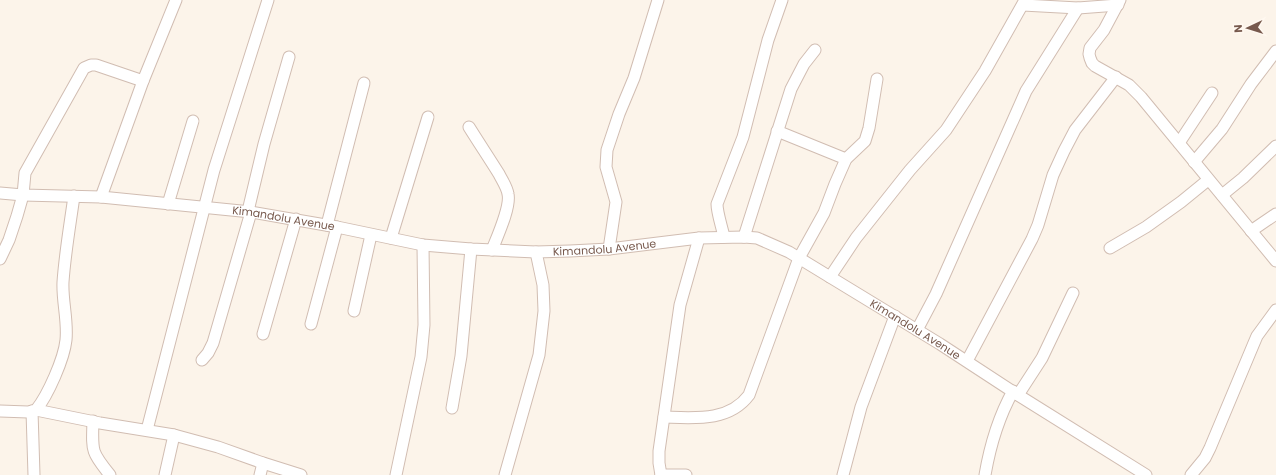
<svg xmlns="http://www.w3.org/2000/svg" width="1276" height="475" viewBox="0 0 1276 475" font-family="Poppins,sans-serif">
<rect width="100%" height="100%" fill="#fcf4ea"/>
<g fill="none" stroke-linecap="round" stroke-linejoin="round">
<g stroke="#d1bdb2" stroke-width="13">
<g id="minor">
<path d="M1120,0L1104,30L1090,48L1089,54L1090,58L1092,63L1095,66L1129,85L1141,97L1276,261"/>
<path d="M1023,5L1078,8L1118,5"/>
<path d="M469,127C479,143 489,158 499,174C502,180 507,187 508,194C511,207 497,237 492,250"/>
<path d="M777,131L846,159"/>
<path d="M1179,143L1212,93"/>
<path d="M1194,162L1222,129L1251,84L1276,51"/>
<path id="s1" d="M0,193L23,195L101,197L251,212L337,227L423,245L471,249L536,252L570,251L609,249L699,238L744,237L757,238L789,252L830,277L940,344L1018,395L1146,475"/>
<path d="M1222,195L1243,178L1276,146"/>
<path d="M101,197L143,81L176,0"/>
<path d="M168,204L193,121"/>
<path d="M248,211L264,144L289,57"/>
<path d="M327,225L364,83"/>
<path d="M1251,231L1276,214"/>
<path d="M724,237C722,227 717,213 717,204L743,137L768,40L782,0"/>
<path d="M744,237L791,89L804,64L815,50"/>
<path d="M391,238L428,117"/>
<path d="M1110,248L1146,227L1181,202L1208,180"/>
<path d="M609,249L616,202L606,167L607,150L619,114L634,78L658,0"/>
<path d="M0,259L9,240L17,216L23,195L25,173L84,68L91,65H96L143,81"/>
<path d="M830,277L856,238L910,170L946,130L985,71L1025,0"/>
<path d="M354,311L371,235"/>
<path d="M311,324L337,227"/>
<path d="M917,330L936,294L1026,91L1078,8"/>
<path d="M263,334L296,219"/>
<path d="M202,360L208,353L213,343L251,212"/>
<path d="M967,361L1032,239L1038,225L1053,175L1064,151L1075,130L1116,77"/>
<path d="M1018,395L1042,358L1073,293"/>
<path d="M452,408L461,356L471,249"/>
<path d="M36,410L100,423L174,435L218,447L263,463L301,475"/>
<path d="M0,411L28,412L36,410C48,395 64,359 66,340C68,320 62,301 63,282C65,253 70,225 74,196"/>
<path d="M32,411L34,475"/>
<path d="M664,417C694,418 729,422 749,395L799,258L824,213L835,184L846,159L865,141L869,128L877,79"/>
<path d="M93,421C92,451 91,452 110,475"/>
<path d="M147,430L214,170L268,0"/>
<path d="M165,475L174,435"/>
<path d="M260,475L263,463"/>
<path d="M396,475L421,357L424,325L423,245"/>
<path d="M505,475L539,355L544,311L543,285L536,252"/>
<path d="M661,475L659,463V451L680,305L699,238"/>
<path d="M661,475H686"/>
<path d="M843,475L861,407L895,316"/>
<path d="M985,475C990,446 998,418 1013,391"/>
<path d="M1191,475L1205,458L1210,448L1254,343L1257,336L1276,310"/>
</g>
</g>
<use href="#minor" stroke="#fff" stroke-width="11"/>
</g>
<g text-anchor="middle" stroke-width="3.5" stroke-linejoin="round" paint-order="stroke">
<g font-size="11" fill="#77594d" stroke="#fff8f0">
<text dy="4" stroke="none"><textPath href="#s1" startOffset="285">Kimandolu Avenue</textPath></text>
<text dy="4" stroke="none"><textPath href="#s1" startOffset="609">Kimandolu Avenue</textPath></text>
<text dy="4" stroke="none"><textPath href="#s1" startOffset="945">Kimandolu Avenue</textPath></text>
</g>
</g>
<g transform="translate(1248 28) rotate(266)" stroke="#fff8f0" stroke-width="3" paint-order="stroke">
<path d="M0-3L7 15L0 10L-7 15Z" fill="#77594d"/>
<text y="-6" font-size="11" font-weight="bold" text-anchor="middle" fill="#77594d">N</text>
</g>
</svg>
